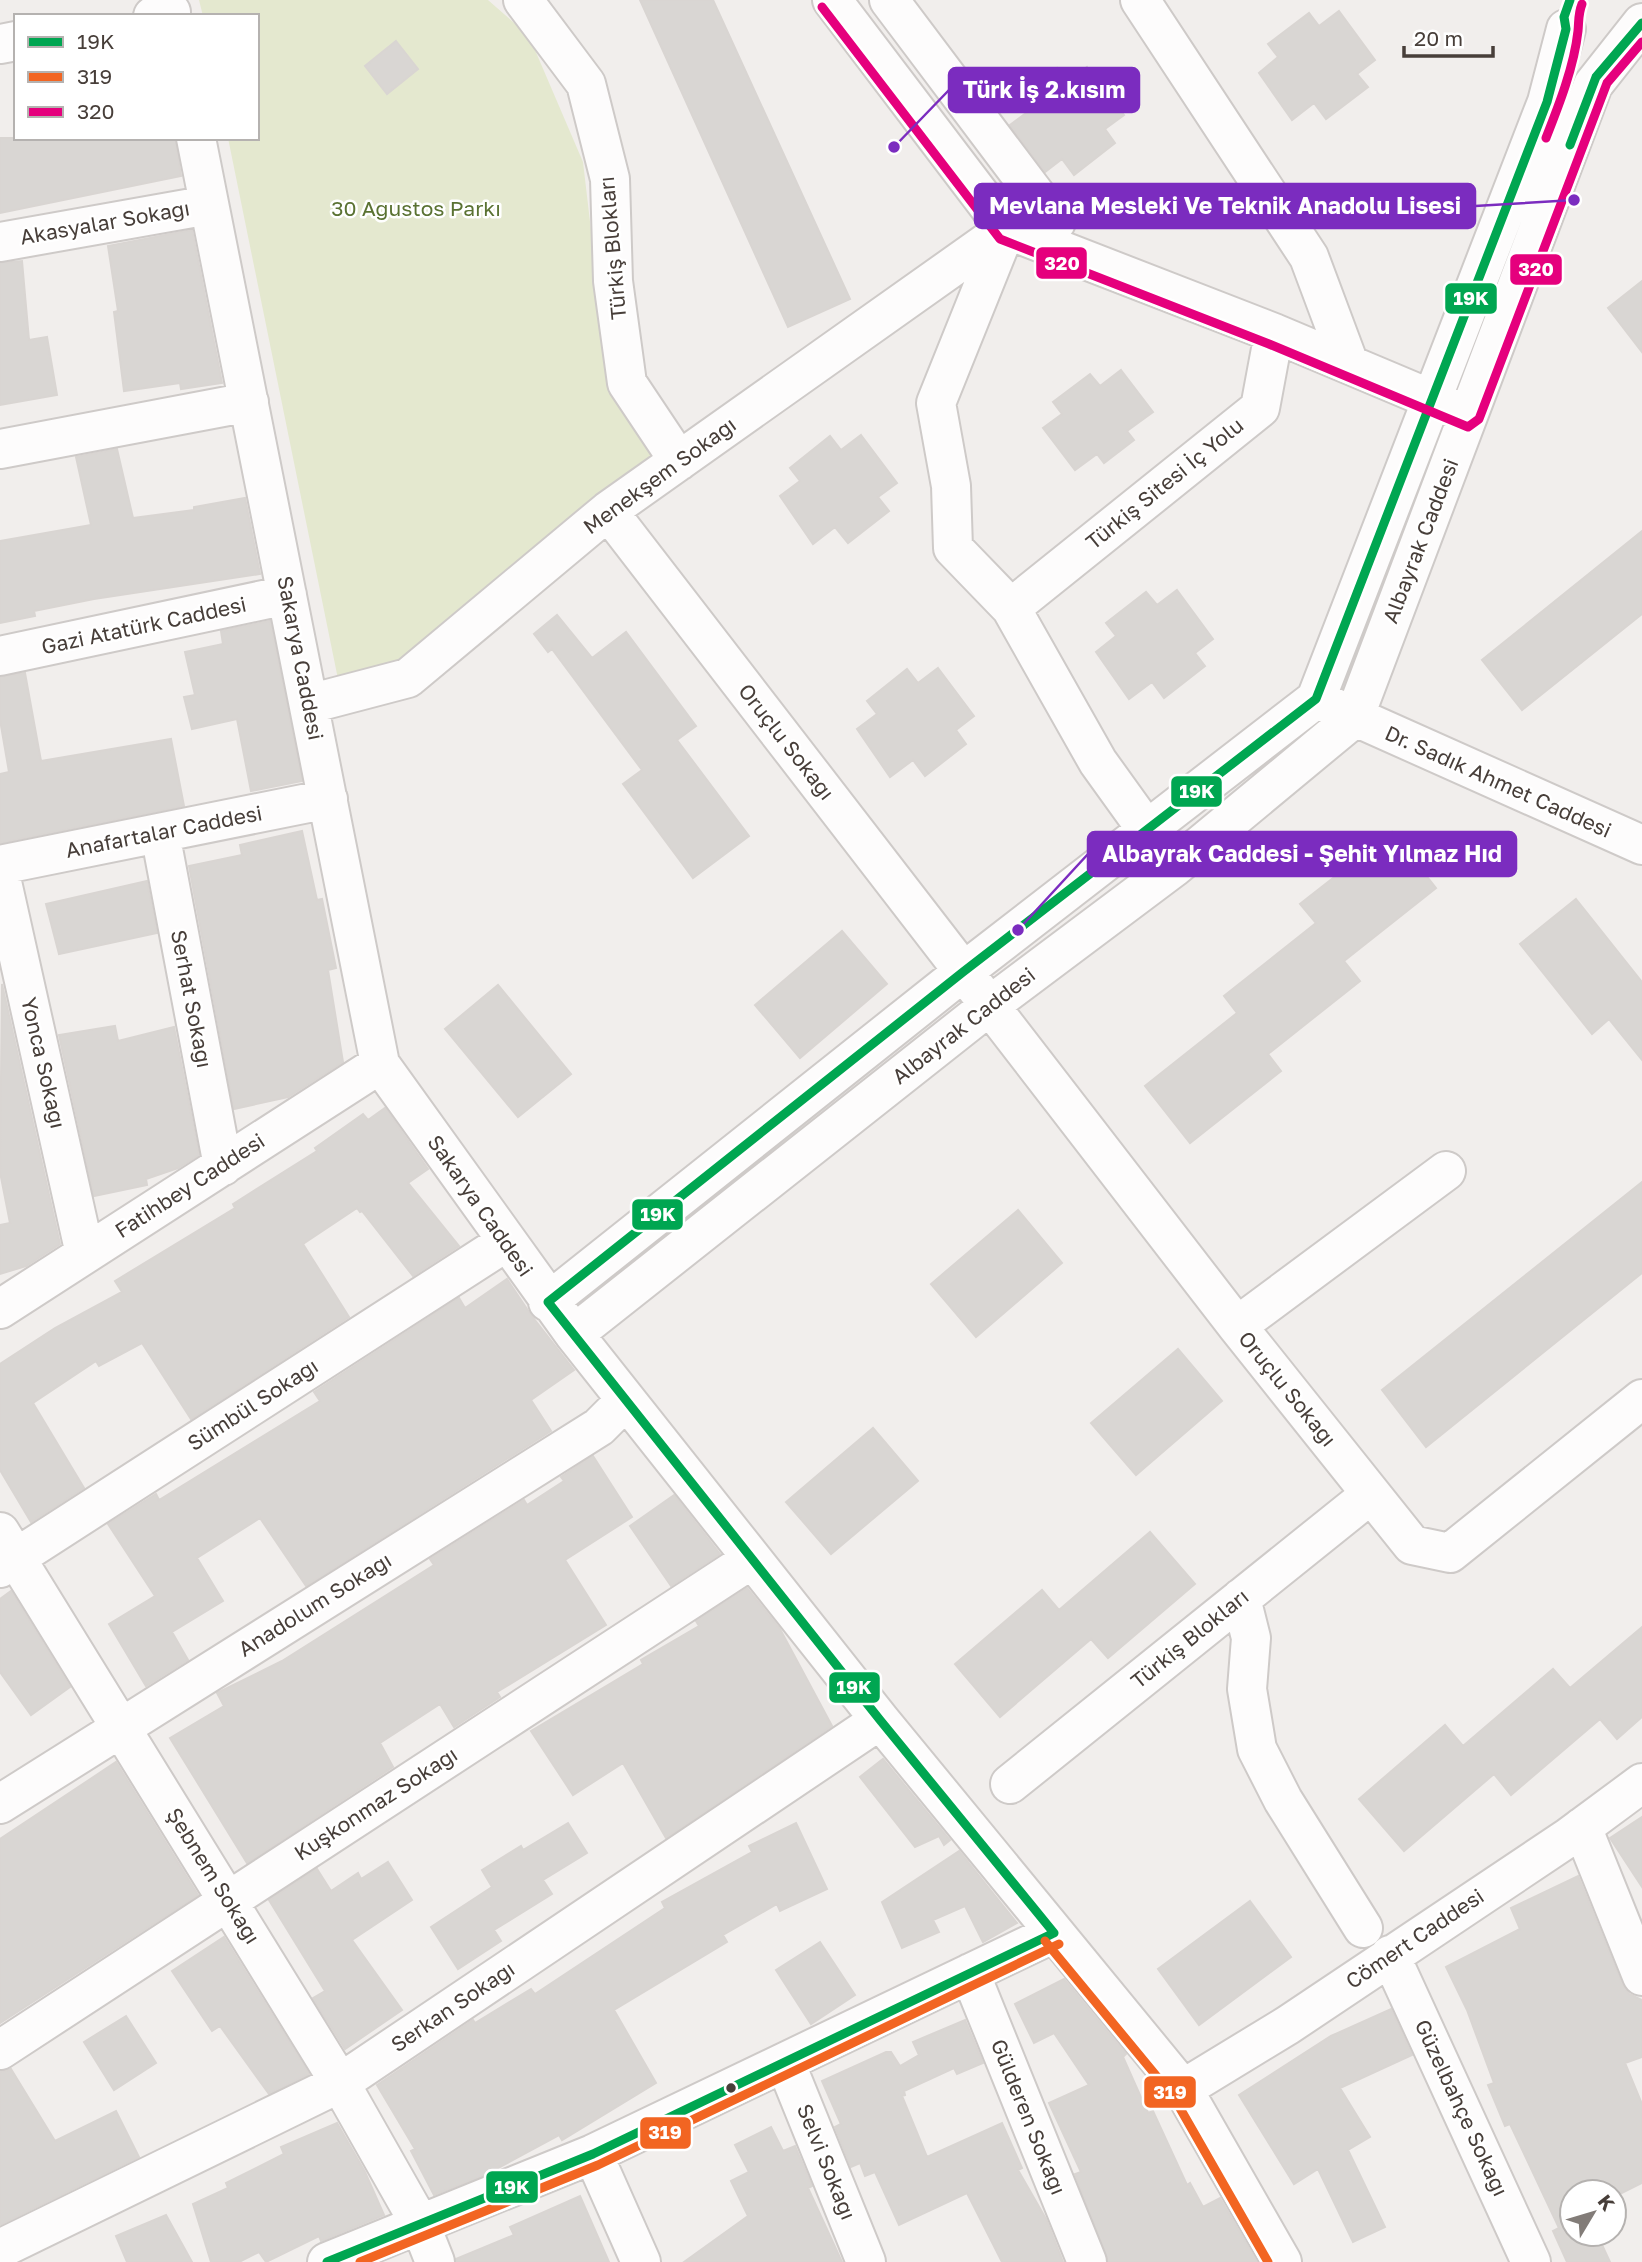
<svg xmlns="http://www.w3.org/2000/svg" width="1642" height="2262" viewBox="0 0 1642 2262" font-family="'Golos Text',sans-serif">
<rect width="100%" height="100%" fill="#f1eeec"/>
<path fill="#e4e8cf" d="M199,0H488L529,36L583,162L609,383L659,467L406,660L338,679L228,138H257V16H203Z"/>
<path fill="#d9d6d3" stroke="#d9d5d2" stroke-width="2" d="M640,0H713L850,299L788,327Z
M1339,11L1375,60L1357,74L1368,87L1326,119L1314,103L1292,120L1259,73L1278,57L1268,44L1309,13L1319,26Z
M396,41L418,69L387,94L365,66Z
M1087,67L1124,115L1105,129L1115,143L1074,175L1062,159L1045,172L1010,125L1026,113L1016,100L1057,68L1067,82Z
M0,138H175L181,176L0,213Z
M192,230L222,383L181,389L180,383L124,391L114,312L118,311L108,246Z
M22,261L29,340L47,337L57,395L0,405V263Z
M1642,281V352L1608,308Z
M1121,370L1153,412L1127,431L1134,440L1104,463L1097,454L1075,470L1043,428L1062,414L1053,402L1090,374L1100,386Z
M861,435L897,483L878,497L889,511L848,543L835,527L813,544L780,496L800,481L790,468L830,436L841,450Z
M117,449L133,518L194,510V507L245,498L260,574L94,599L34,611L35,616L0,623V541L91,525L76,457Z
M1642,531V614L1522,710L1482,660Z
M1177,590L1213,639L1195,653L1205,666L1164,698L1152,682L1129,699L1096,652L1116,636L1106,623L1146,592L1157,605Z
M557,615L592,658L626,632L696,726L677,740L749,836L693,878L623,784L642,770L552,649L548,652L534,634Z
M270,621L302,781L251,791L237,719L192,729L184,697L195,695L185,652L223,644L221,631Z
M938,668L974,716L956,730L966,744L925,776L913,760L890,777L857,729L877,714L867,701L907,669L918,683Z
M25,673L41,761L171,739L184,806L0,843V774L9,772L0,720V677Z
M302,831L317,900L322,899L336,968L328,970L343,1062L288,1097L234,1109L189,866L242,855L240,845Z
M1392,832L1436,888L1344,961L1360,981L1268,1054L1281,1071L1190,1143L1145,1086L1237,1013L1224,996L1316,923L1300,904Z
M147,881L157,933L59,954L46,904Z
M1576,899L1642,982V1060L1609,1019L1592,1034L1520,944Z
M842,931L887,984L800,1058L755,1005Z
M2,984L60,1244L26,1266L0,1274V1225L10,1223L0,1172Z
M498,985L571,1074L518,1117L445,1029Z
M115,1026L118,1041L174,1027L199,1155L178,1168L146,1179L147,1185L94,1196L59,1035Z
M385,1108L428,1169L408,1183L459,1246L413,1276L362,1211L360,1212L357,1208L303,1244L349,1317L191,1419L142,1343L99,1366L96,1361L33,1403L84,1488L31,1522L0,1470V1364L55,1328L122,1292L115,1281L235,1208L233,1204L317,1151L315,1148L363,1114L368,1120Z
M1642,1182V1273L1426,1447L1382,1390Z
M1018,1210L1062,1263L976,1337L931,1284Z
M507,1279L531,1315L574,1370L531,1400L551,1431L306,1586L260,1518L197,1558L223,1601L172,1632L188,1660L146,1686L109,1624L155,1596L108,1524L156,1494L159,1500L320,1401L314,1392L459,1298L465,1308Z
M1178,1349L1222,1401L1136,1475L1091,1423Z
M873,1428L918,1481L831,1554L786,1502Z
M593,1456L632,1517L565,1560L606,1625L497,1692L500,1697L454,1727L440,1704L380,1743L393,1767L247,1863L170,1738L224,1706L217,1693L282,1661L434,1565L430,1559L524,1500L527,1505L564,1481L561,1477Z
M674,1495L720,1554L671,1586L630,1526Z
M1150,1532L1195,1584L1108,1658L1091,1639L1000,1717L955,1664L1042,1590L1059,1610Z
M747,1588L780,1629L832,1726L666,1838L623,1763L573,1795L531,1731L643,1664L641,1660L699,1626L696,1621Z
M11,1591L70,1687L31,1715L0,1672V1599Z
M1642,1627V1717L1617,1739L1600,1719L1511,1795L1494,1774L1404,1851L1359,1799L1445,1725L1463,1746L1553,1669L1570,1688Z
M883,1759L950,1840L944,1845L939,1836L915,1847L860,1777Z
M116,1762L198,1895L0,2023V1839Z
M1642,1817V1887L1610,1838Z
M568,1823L587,1853L543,1880L552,1894L494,1930L501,1941L458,1969L431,1927L492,1887L482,1870L521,1846L523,1850Z
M796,1823L827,1889L780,1911L777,1904L723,1935L727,1942L614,2010L656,2083L562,2140L559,2135L487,2174L434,2195L411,2151L415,2149L377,2085L473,2020L475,2023L531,1989L535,1994L665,1908L662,1902L752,1852L749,1846Z
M959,1851L1017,1923L983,1942L965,1906L933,1920L939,1932L902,1948L882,1902Z
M388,1862L412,1900L352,1940L402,2010L345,2049L313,1998L325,1991L269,1900L317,1869L331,1891L358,1873L361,1879Z
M1578,1876L1622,1984L1629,1994L1642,2000V2057L1625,2063L1642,2104V2183L1614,2197V2192H1572V2234H1597L1610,2262H1567L1553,2231L1559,2228L1510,2124L1505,2126L1488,2085L1494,2083L1467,2010L1446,1967L1520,1929L1511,1908Z
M1250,1901L1291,1957L1199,2025L1158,1969Z
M224,1937L309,2074L269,2094L220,2026L212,2031L172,1971Z
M820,1942L855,1995L811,2024L776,1970Z
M1064,1979L1126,2054L1123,2057L1148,2113L1153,2111L1187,2185L1190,2183L1203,2207L1220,2198L1257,2262H1108L1075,2174L1081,2172L1049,2103L1089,2085L1054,2033L1034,2043L1015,2004Z
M1391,2009L1412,2055L1340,2088L1370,2137L1348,2150L1385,2227L1353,2242L1318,2169L1294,2184L1239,2095L1331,2036Z
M126,2016L156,2063L114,2090L84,2042Z
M965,2020L983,2063L957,2074L954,2068L904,2091L905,2095L902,2096L927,2157L1002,2123L1022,2168L1018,2170L1046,2219L1063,2262H1002L967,2193L899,2225L875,2172L865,2176L860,2163L851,2167L835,2127L841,2124L822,2081L886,2052H891L900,2066L919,2055L913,2042Z
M11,2069L55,2141L116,2111L139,2157L0,2225V2072Z
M337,2123L365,2172L384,2215L321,2241L319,2236L266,2262L259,2252L239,2262H211L193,2204L228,2188L226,2183L284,2154L281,2147Z
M771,2127L783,2151L795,2146L812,2186L808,2188L842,2262H684L748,2216L731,2181L749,2172L735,2145Z
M580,2196L609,2262H456V2259L514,2235L510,2227Z
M166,2215L192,2262H127L116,2236Z"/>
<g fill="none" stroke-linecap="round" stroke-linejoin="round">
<g stroke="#cecac8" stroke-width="42">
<path id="minor" d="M523,0L586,84L610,179L613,281L627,383L679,461
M832,0L1006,229L1274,333L1457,410
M889,0L1056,222
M1140,0L1309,257L1349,364
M153,16L171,12
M0,44L16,41
M196,138L380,1064L574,1334L880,1720L1183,2089L1282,2262
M1006,229L936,403L951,486L953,548L1011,608
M0,242L209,205
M0,449L249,402
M608,511L1237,1326L1412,1545L1450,1553L1642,1399
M0,656L287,595
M309,704L408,678L608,511L1006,229
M1331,706L1642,845
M160,833L223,1166
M1162,851L1098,762L1011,608L1260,408L1274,333
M0,865L328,799
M0,873L85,1254
M548,1302L963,972L1316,699L1547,102L1566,29
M0,1309L380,1064
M1237,1326L1446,1171
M574,1334L989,1006L1173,868L1354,718L1593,85L1642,23
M0,1532L340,2083L420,2224L435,2262
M0,1568L506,1242
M1241,1598L1251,1638L1247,1689L1257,1749L1283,1800L1363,1928
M1010,1784L1371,1494
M0,1804L599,1427L626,1400
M1582,1827L1642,1976
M1390,1955L1531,2262
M970,1973L1087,2262
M0,2050L752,1559
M785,2062L866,2262
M1183,2089L1288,2025L1569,1837L1642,1783
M593,2154L641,2262
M0,2249L340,2083L880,1720
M327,2262L593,2154L1054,1933"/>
</g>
<use href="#minor" stroke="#fdfcfc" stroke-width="38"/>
<g stroke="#fff" stroke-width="14">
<path id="bus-1" d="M1570,145L1596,77L1642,23
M1054,1933L880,1720L548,1302L963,972L1316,699L1547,102L1566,29L1564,17L1570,0
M327,2262L593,2154L1054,1933"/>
</g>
<g stroke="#fff" stroke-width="14">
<path id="bus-2" d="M1045,1941L1173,2096L1268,2262
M360,2262L598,2165L1059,1944"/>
</g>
<g stroke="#fff" stroke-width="14">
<path id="bus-3" d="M822,7L1000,239L1269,344L1468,427L1479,419L1607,83L1642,42
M1546,138C1559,105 1574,67 1578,31C1579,21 1578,14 1582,4"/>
</g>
<use href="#bus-1" stroke="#00a651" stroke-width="9"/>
<use href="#bus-2" stroke="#f26522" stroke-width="9"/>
<use href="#bus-3" stroke="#e5007d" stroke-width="9"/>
</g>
<circle fill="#473e39" stroke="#fff" stroke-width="2.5" cx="731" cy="2088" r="6"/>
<g text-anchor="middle" stroke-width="5" stroke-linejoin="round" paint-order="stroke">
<g font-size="21" fill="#5a7232" stroke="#fff">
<text x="416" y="216">30 Ağustos Parkı</text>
</g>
<g font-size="21" fill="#473e39" stroke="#fff">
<text transform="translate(105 223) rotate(-10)" y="7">Akasyalar Sokağı</text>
<text transform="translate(613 248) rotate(-95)" y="7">Türkiş Blokları</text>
<text transform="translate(660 476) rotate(-36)" y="7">Menekşem Sokağı</text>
<text transform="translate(1165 484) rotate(-39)" y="7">Türkiş Sitesi İç Yolu</text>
<text transform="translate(1421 541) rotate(-69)" y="7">Albayrak Caddesi</text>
<text transform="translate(144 626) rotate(-12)" y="7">Gazi Atatürk Caddesi</text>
<text transform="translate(300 658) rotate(79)" y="7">Sakarya Caddesi</text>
<text transform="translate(786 742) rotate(52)" y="7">Oruçlu Sokağı</text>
<text transform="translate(1498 782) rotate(24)" y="7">Dr. Sadık Ahmet Caddesi</text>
<text transform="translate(164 832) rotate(-11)" y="7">Anafartalar Caddesi</text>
<text transform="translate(191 999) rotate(79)" y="7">Serhat Sokağı</text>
<text transform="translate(964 1026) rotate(-38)" y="7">Albayrak Caddesi</text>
<text transform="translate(43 1063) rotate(77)" y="7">Yonca Sokağı</text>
<text transform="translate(190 1186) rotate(-33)" y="7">Fatihbey Caddesi</text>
<text transform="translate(480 1206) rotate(55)" y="7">Sakarya Caddesi</text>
<text transform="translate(1287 1389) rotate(51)" y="7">Oruçlu Sokağı</text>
<text transform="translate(253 1405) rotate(-33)" y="7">Sümbül Sokağı</text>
<text transform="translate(315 1605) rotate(-32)" y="7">Anadolum Sokağı</text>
<text transform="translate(1190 1639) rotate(-39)" y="7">Türkiş Blokları</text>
<text transform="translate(376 1804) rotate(-33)" y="7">Kuşkonmaz Sokağı</text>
<text transform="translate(213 1876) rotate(58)" y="7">Şebnem Sokağı</text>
<text transform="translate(1415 1939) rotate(-34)" y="7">Cömert Caddesi</text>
<text transform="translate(453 2007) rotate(-34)" y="7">Serkan Sokağı</text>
<text transform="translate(1461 2108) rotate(65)" y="7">Güzelbahçe Sokağı</text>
<text transform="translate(1028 2117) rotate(68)" y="7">Gülderen Sokağı</text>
<text transform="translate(826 2162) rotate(68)" y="7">Selvi Sokağı</text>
</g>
</g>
<path fill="none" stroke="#7b2cbf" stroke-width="2.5" d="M894 147L949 90M1574 200L1475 206M1018 930L1088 854"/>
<g fill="#7b2cbf" stroke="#fff" stroke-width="2.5">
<circle cx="894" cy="147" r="7"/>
<circle cx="1574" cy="200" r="7"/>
<circle cx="1018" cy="930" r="7"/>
</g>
<g fill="#7b2cbf" stroke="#7b2cbf" stroke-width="2.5">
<rect x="949" y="68" width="190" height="44" rx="7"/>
<rect x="975" y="184" width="500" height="44" rx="7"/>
<rect x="1088" y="832" width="428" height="44" rx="7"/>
</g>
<g font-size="23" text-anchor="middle" font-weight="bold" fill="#fff">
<text x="1044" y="98">Türk İş 2.kısım</text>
<text x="1225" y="214">Mevlana Mesleki Ve Teknik Anadolu Lisesi</text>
<text x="1302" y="862">Albayrak Caddesi - Şehit Yılmaz Hıd</text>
</g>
<g stroke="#fff" stroke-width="2.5">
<rect x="1035" y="246" width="53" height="34" rx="7" fill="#e5007d"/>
<rect x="1509" y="253" width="54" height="33" rx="7" fill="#e5007d"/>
<rect x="1444" y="282" width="54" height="33" rx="7" fill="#00a651"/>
<rect x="1170" y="775" width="53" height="33" rx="7" fill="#00a651"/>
<rect x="631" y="1198" width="53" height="33" rx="7" fill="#00a651"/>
<rect x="828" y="1671" width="53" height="33" rx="7" fill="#00a651"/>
<rect x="1143" y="2075" width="54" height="34" rx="7" fill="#f26522"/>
<rect x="639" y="2116" width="53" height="34" rx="7" fill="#f26522"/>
<rect x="485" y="2170" width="54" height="34" rx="7" fill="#00a651"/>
</g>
<g font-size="19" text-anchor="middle" font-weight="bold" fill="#fff">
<text x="1062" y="270">320</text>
<text x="1536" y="276">320</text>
<text x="1471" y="305">19K</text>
<text x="1197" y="798">19K</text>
<text x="658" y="1221">19K</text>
<text x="854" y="1694">19K</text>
<text x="1170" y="2099">319</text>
<text x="665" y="2139">319</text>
<text x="512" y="2194">19K</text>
</g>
<rect x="14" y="14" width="245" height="126" fill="#ffffff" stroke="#b5b2b0" stroke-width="2"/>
<rect x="28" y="37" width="35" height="10" fill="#00a651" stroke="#b5b2b0" stroke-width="2"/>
<text x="77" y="49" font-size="21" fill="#473e39">19K</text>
<rect x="28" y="72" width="35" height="10" fill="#f26522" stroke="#b5b2b0" stroke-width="2"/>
<text x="77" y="84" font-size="21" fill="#473e39">319</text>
<rect x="28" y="107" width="35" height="10" fill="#e5007d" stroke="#b5b2b0" stroke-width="2"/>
<text x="77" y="119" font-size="21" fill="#473e39">320</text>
<g transform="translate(1593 2213) rotate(52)"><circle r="33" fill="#ffffff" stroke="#b5b2b0" stroke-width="2"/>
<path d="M0-5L12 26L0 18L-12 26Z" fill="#827c78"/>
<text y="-10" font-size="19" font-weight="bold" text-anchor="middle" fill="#473e39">K</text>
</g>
<path d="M1404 46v10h89v-10" fill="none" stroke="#473e39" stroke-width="3.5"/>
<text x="1414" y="46" font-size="21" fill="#473e39" stroke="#ffffff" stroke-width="5" paint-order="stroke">20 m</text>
</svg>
